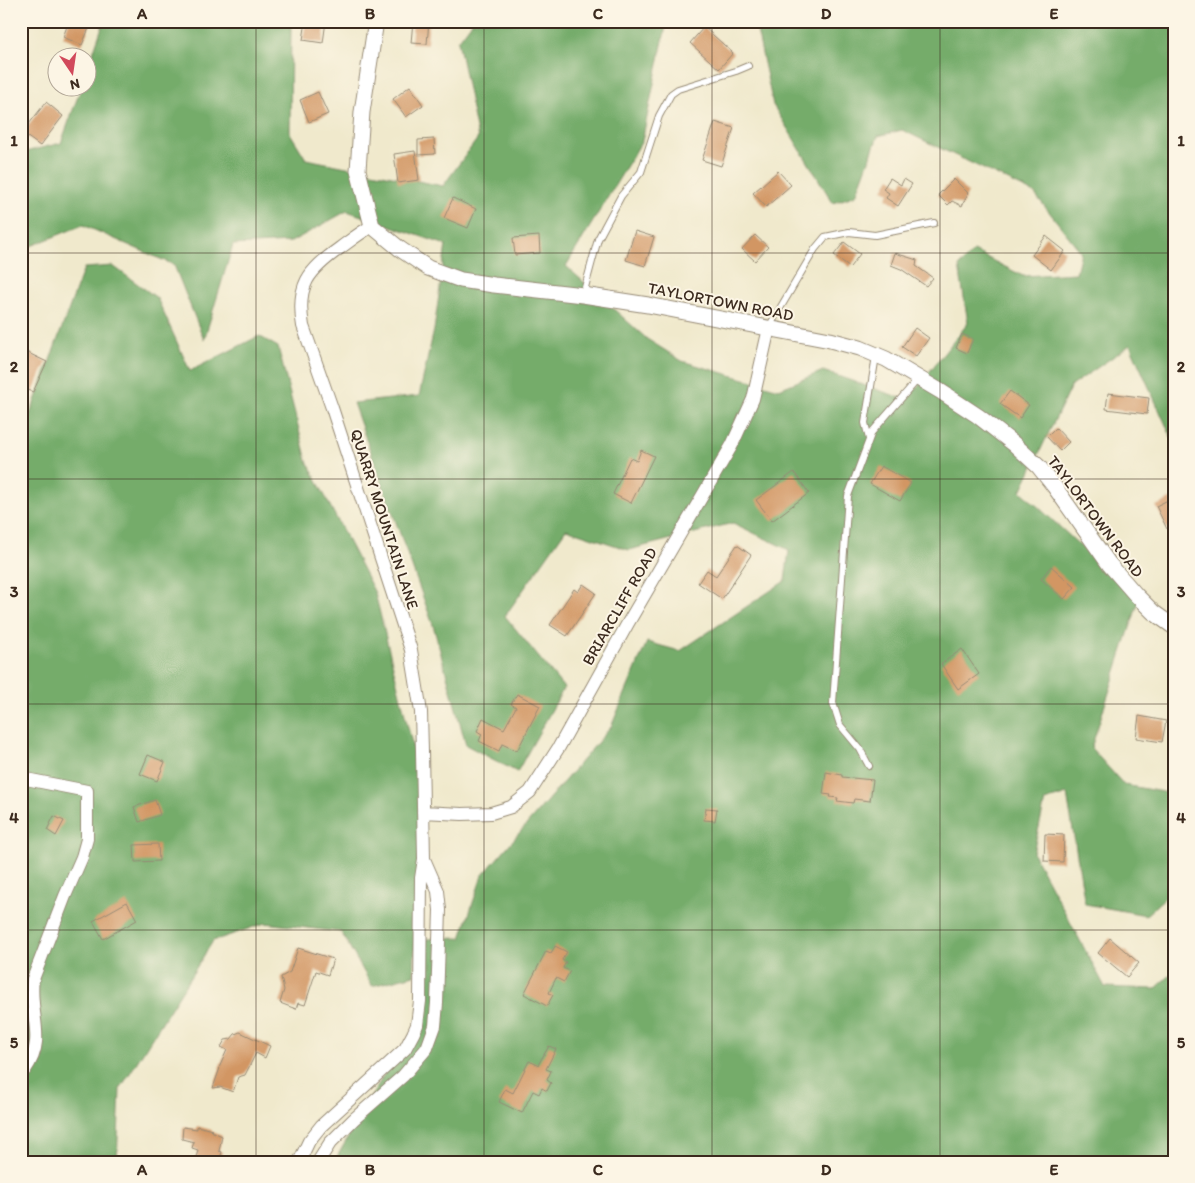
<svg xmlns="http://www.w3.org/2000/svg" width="1195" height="1183" viewBox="0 0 1195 1183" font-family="Itim,sans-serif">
<rect width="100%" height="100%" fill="#fcf5e5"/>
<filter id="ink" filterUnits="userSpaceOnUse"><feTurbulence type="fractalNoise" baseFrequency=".02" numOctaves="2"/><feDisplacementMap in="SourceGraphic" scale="10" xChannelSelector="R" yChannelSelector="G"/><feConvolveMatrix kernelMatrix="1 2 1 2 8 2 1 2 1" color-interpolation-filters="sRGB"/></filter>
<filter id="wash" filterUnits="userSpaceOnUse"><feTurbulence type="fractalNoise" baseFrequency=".0096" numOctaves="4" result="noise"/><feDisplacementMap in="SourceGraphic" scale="20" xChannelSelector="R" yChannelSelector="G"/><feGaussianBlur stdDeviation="1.12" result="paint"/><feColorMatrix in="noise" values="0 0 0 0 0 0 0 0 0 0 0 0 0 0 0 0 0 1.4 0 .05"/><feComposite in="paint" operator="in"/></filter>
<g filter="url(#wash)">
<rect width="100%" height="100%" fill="#f0e9cc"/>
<path fill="#74ac6a" stroke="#586b44" d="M104,21H291L290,133L306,159L443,186L478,138L458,41L473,21H667L642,141L566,266L647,339L682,361L779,389L823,371L907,400L968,323L959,266L974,251L1023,276L1076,273L1081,252L1034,193L902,130L878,136L856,195L833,203L773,105L755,21H1174V443L1130,345L1071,386L1021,491L1139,600L1091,748L1124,785L1174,794L1171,892L1146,915L1085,904L1067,794L1045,801L1033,853L1105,987L1155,989L1174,972V1107L1172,1108L1174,1118V1162H334L391,1062L422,1029L425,939L461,938L482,876L611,727L647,642L680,651L785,581L789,550L733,523L629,550L566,529L505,616L564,688L517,772L466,745L433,625L353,403L419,396L434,330L446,245L347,211L291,242L233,245L204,340L174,265L83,225L21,250V153L61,143L81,88H88V68Z
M113,266L157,298L190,371L259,336L278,347L307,461L375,593L421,780L414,975L372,986L341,932L265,923L213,941L120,1089L117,1162H21V425H26L84,268Z"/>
<g id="blocks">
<path fill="#d29663" d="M69,21H92L82,45L63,37Z
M306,21H326L323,43L303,40Z
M413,21H429L427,44L411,43Z
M704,27L733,53L719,69L690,43Z
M410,86L423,105L406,117L393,99Z
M318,92L328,114L309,122L300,100Z
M46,102L63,116L40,146L22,133Z
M715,122L734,128L721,166L702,160Z
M434,139L435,154L418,155V140Z
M415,151L419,180L398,183L394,154Z
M778,171L791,185L766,207L753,193Z
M890,178L901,185L904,179L912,184L898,206L886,198L889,193L883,189Z
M954,179L968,193L962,206L952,201L948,205L938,195Z
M453,198L476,209L468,228L444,218Z
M635,231L654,237L645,266L626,260Z
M755,235L768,247L755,261L742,249Z
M539,236L540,253L515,255L513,238Z
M1046,236L1065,251L1051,270L1032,255Z
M844,242L860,254L850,267L834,255Z
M895,253L917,260L916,266L933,278L926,286L901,269L891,265Z
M915,328L929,338L916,356L902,347Z
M962,334L973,339L967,353L956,348Z
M24,351L47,362L33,392L21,387V356Z
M1010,391L1029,405L1020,418L1000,404Z
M1108,393L1149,398L1147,414L1106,409Z
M1056,428L1069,442L1060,451L1047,437Z
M641,450L654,456L631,503L613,494L630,458L637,461Z
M881,466L911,483L900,501L870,484Z
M794,472L809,493L772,521L756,500Z
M1174,497V526L1167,529L1156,506Z
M737,545L751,555L722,599L698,583L707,570L716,576Z
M1051,566L1075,587L1064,599L1041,579Z
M583,584L596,593L567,636L550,625L574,589L578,592Z
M962,649L979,674L958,689L941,664Z
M517,694L540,706L517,751L502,744L499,751L479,741L482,734L477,731L483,718L504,729L516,707L511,704Z
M1139,716L1166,721L1162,742L1136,738Z
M148,755L165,762L157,781L140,774Z
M826,772L842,775V777L873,780L870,801L854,799L853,803L837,801L838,798L830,797L831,795L823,794Z
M155,800L160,815L139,822L134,807Z
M706,808L717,809L715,821L704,820Z
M54,816L64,821L56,836L47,830Z
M1045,834L1064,835L1063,862L1044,861Z
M158,844L159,861L135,862L134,845Z
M127,902L137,920L103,939L93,921Z
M1110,938L1139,963L1127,977L1098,953Z
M555,946L567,952L562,960L566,962L563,968L570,971L564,982L556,978L549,993L553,995L547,1006L524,994L546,951L551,953Z
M298,948L333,959L328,975L316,971L305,1005L298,1003L296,1009L280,1003L284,990L281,977L290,972Z
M240,1032L270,1046L265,1058L256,1053L245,1075L238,1077L233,1092L220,1087L213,1088L220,1068H219L227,1050L221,1047L225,1040L231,1039L235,1034Z
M549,1046L556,1049L546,1069L551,1071L547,1080L551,1083L547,1091L542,1088L539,1094L533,1091L522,1113L499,1102L505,1089L513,1093L529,1061L538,1065Z
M197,1126L212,1130L211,1131L222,1136L219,1151L222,1152L219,1162H195L198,1150L192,1148L194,1142L182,1139L183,1127L197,1129Z"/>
</g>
</g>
<g filter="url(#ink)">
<use href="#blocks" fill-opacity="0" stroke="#968a75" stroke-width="1"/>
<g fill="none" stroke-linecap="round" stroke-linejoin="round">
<g stroke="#968a75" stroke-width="8">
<path id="service" d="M583,295L598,239L621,196L641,172L659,116L671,94L678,89L736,71L748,66
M769,327L815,249L825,237L849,232L875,235L934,223
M869,439L865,423L876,356
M869,766L860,749L840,725L833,703L848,496L872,432L918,379"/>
</g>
<g stroke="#968a75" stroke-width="14">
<path id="minor" d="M21,778L87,791V839L82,857L65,896L33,979C28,1014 48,1038 25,1070
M423,812L462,814L491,813L511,807L530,792L559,747L628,623L732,445L753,399L769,328
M299,1162L309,1141L321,1126L405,1049L413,1034L417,1025L420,1001L421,878L424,859L422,751L421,712L411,650L332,408L303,326C296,285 308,271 340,248C351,240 361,232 372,226
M318,1162L330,1143L354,1119L403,1076L427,1048L435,1026L437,1003L440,910L438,891L424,859"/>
</g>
<g stroke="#968a75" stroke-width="17">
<path id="tertiary" d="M376,21L362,112L358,170L372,226L400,249L428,268L461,280L494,285L583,295L648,305L830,340L860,348L886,359L940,391L978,416L1014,444L1039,467L1054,486L1109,564L1136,595L1153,612L1174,627"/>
</g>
<use href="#service" stroke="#fff" stroke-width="6"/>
<use href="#minor" stroke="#fff" stroke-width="12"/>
<use href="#tertiary" stroke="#fff" stroke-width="15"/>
</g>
</g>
<path fill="none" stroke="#3b2a1e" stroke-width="1" stroke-opacity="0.55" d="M256,21V1162M484,21V1162M712,21V1162M940,21V1162M21,253H1174M21,479H1174M21,704H1174M21,930H1174"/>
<g text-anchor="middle" stroke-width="4" stroke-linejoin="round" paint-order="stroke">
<g font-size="16" fill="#3b2a1e" stroke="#fcf5e5">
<text transform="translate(721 301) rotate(11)" y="6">TAYLORTOWN ROAD</text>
<text transform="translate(1096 516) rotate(53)" y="6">TAYLORTOWN ROAD</text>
<text transform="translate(385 519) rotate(72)" y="6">QUARRY MOUNTAIN LANE</text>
<text transform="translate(619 606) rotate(-60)" y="6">BRIARCLIFF ROAD</text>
</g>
</g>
<rect width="1195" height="1183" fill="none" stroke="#fcf5e5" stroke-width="55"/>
<g transform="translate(72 72) rotate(167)"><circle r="24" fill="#fcf5e5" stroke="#afa495"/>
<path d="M0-4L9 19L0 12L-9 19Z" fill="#d1495b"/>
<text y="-8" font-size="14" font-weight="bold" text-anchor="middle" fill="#3b2a1e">N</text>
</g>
<rect x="28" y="28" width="1140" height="1128" fill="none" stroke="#3b2a1e" stroke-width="2"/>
<g font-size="16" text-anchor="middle" font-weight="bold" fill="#3b2a1e">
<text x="142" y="19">A</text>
<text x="370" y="19">B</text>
<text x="598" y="19">C</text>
<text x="826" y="19">D</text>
<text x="1054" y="19">E</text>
<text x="14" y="146">1</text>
<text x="1181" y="146">1</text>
<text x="14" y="372">2</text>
<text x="1181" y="372">2</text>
<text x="14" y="597">3</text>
<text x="1181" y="597">3</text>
<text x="14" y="823">4</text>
<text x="1181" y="823">4</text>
<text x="14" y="1048">5</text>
<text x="1181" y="1048">5</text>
<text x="142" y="1175">A</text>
<text x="370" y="1175">B</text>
<text x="598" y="1175">C</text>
<text x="826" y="1175">D</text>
<text x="1054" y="1175">E</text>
</g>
</svg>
